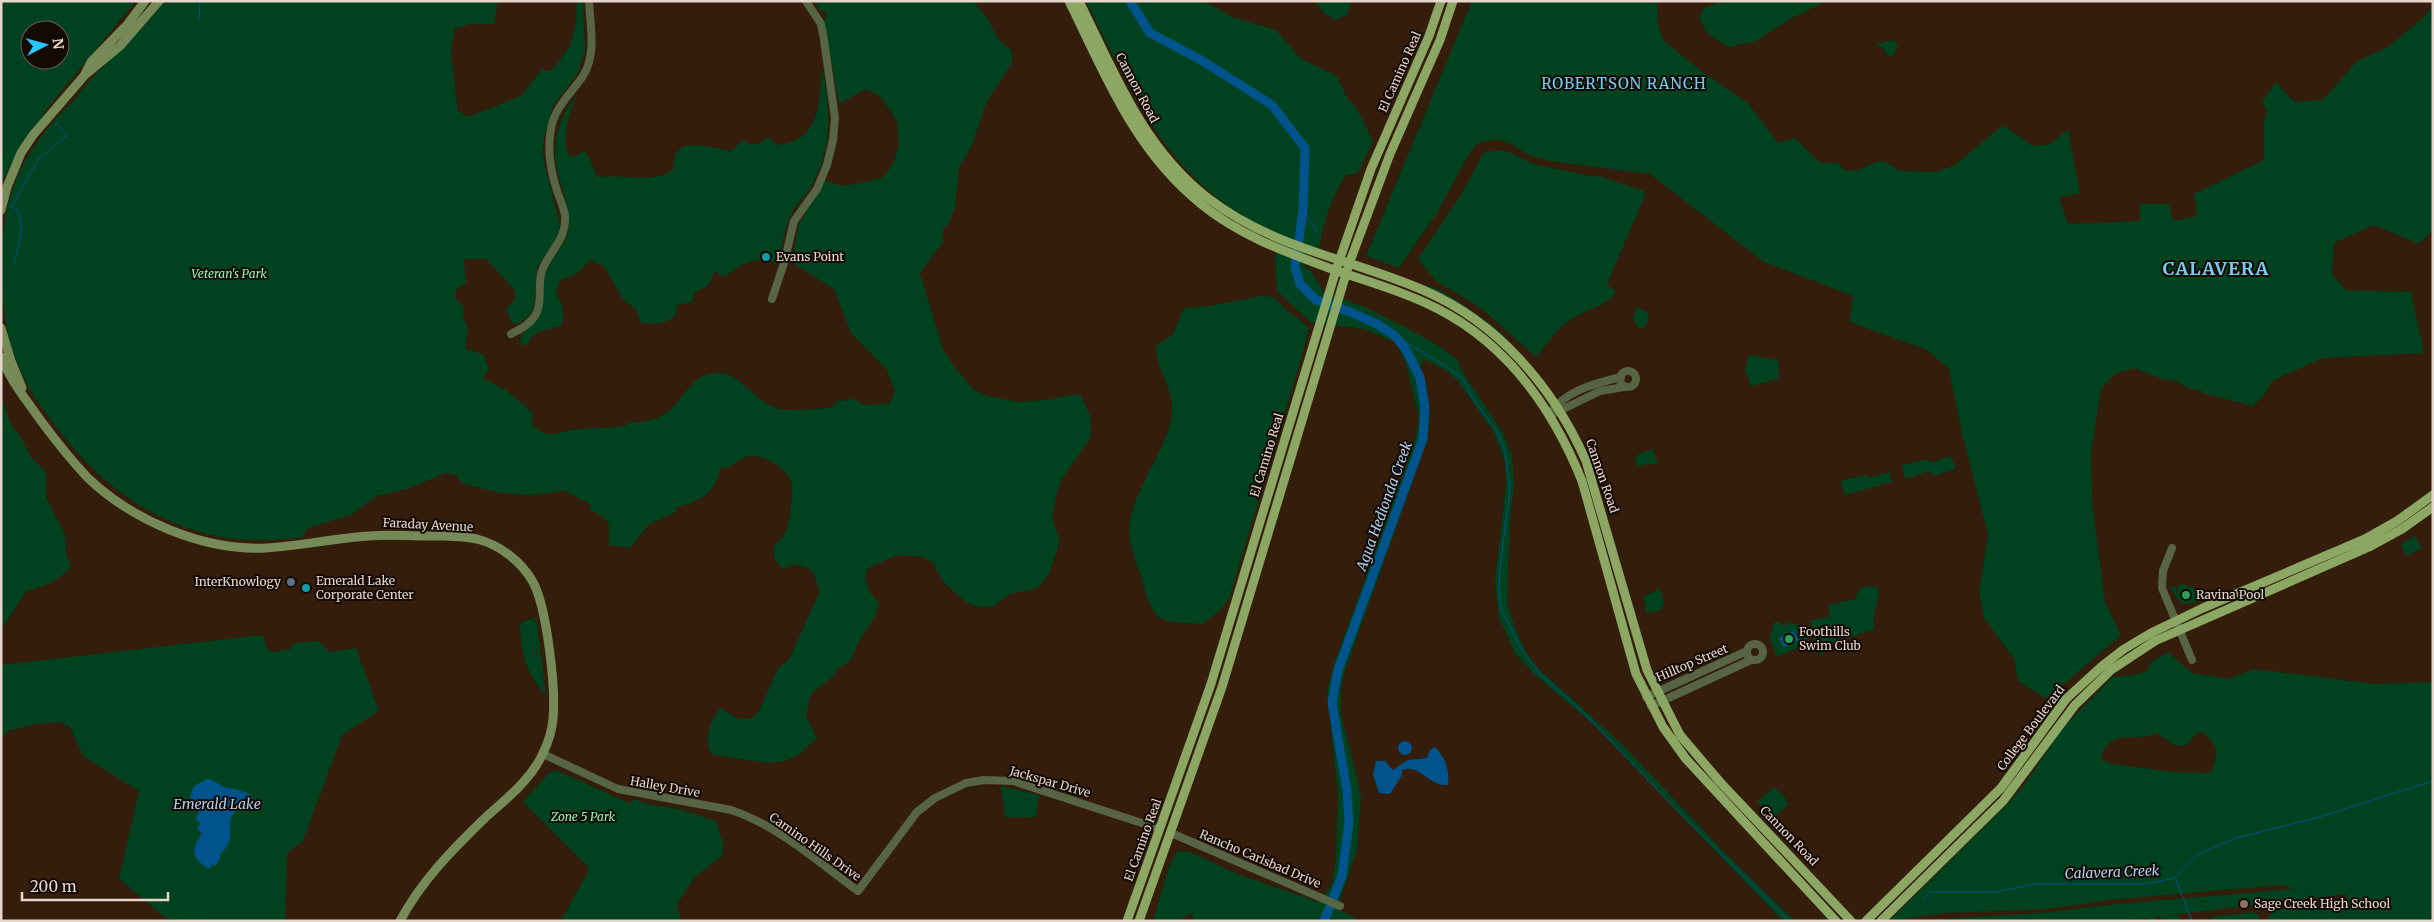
<svg xmlns="http://www.w3.org/2000/svg" width="2434" height="922" viewBox="0 0 2434 922" font-family="Merriweather,serif">
<rect width="100%" height="100%" fill="#341d0a"/>
<path fill="#00411f" fill-rule="evenodd" d="M1,1H136L46,110L1,183ZM30,30H60V60H30Z
M164,1H498L494,24H470L454,29L451,54L457,104L458,111L469,117L495,106L496,108L498,105L521,96L542,69L547,71L553,69L570,46L576,23L577,1H583L585,51L578,73L553,106L544,138L543,153L545,166L560,225L558,236L537,268L534,307L529,316L518,324L512,323L506,309L515,300V290L486,259H464L466,284C457,286 456,289 455,298L464,307L463,315L468,330L465,348L484,355L489,370L482,378L506,390L532,412V423C546,443 562,430 578,429C594,428 610,428 626,426L627,423C642,422 658,421 670,410C685,395 695,371 720,373C739,374 754,398 771,406C787,414 814,408 832,408L838,400L846,401L852,398L864,405L889,404L895,392L887,370L851,333L834,289L791,262L799,224L825,181L843,186L866,182L884,177L893,164L899,144L897,121L880,96L866,89L839,104L824,20L827,16L824,11H820L814,1H973L990,22L997,38L1011,50L1013,61L987,101L971,148L959,167L955,207L949,223L943,228V242L920,273L943,349L955,368L974,390L988,396L1019,402L1053,399L1069,395H1081L1090,415L1091,437L1062,479L1057,492L1052,518L1059,538L1058,548L1049,574L1038,588L1009,594L993,607H979L969,604L945,584L933,563L923,557L897,555L868,568C862,581 868,593 879,602L876,615L860,639L850,661L838,669L833,676L812,693L809,700L806,717L817,738L798,755L785,761L769,763L713,755C701,741 711,720 720,708L739,719L751,718L758,713L778,668L789,659L820,591L812,570L795,564L783,569L775,560L773,547C779,541 786,534 788,525C790,517 793,493 792,486C790,469 767,456 751,456C739,456 732,470 720,468C716,493 699,503 676,507V512L649,524L630,548L609,545V523L599,514L590,510V504L565,491L534,495L500,493L464,484L454,474L446,473L407,489L377,496L351,515L308,528L302,537C200,554 114,506 55,425C40,406 27,388 18,365C5,332 1,300 1,265C1,236 5,207 16,180C26,155 42,135 59,115C64,110 72,103 75,99C100,64 139,38 164,1Z
M1086,1H1204L1232,17L1276,30L1300,58L1337,76L1346,96L1359,112L1373,142L1358,173L1346,175C1331,197 1324,222 1319,249L1308,245L1304,266L1311,271L1324,292L1365,307L1405,327L1436,344L1456,358L1465,376L1503,433L1512,455L1514,484L1510,520L1507,604L1516,630L1527,654L1539,669L1622,744L1725,853L1795,921H1783L1594,725L1535,675L1515,653L1499,618L1495,581L1506,485L1505,462L1494,432L1457,380L1444,369L1423,359L1420,371C1431,392 1430,415 1428,438L1346,668L1341,689V714L1361,795L1357,850L1337,909L1362,921H1195L1191,913L1179,921H1153L1169,867L1177,851L1190,852L1240,875L1319,902L1332,884L1336,859L1338,794L1327,692L1334,664L1414,445L1419,418L1406,364L1396,343L1364,329L1310,322L1277,291L1275,256L1282,235C1270,229 1258,225 1247,218C1162,168 1128,85 1086,1Z
M1315,1H1351L1347,15L1335,20L1325,14Z
M1472,1H1657L1658,25L1663,40L1705,74L1748,103L1778,143L1795,138L1820,163H1839L1843,170L1856,171L1879,161L1886,162L1899,171L1936,172L1955,165L2003,125L2033,146L2051,144L2068,129L2080,193L2059,198L2068,224L2140,221V204H2169L2173,221L2197,216L2194,194L2264,160V121L2267,110L2262,102L2276,82L2294,102L2323,100L2356,62L2388,47L2424,17L2433,6V230L2419,244L2374,225L2334,243L2332,274L2346,290L2411,292L2424,353L2323,358L2272,381L2264,395L2253,406L2202,393V390L2190,389L2176,381L2165,380L2134,368L2115,374L2101,389L2091,454L2092,502L2105,602L2121,635L2047,699L2018,681L2014,659L1984,618L1979,591L1988,535L1962,433L1949,369L1927,350L1850,322L1853,296L1764,262L1650,174L1550,161L1529,155L1511,144L1499,140L1484,141L1477,144L1469,154L1437,213L1399,268L1366,256Z
M1724,1H1827L1790,19L1756,41L1729,47L1707,33L1699,17L1704,8Z
M1890,40L1895,41L1898,47L1893,55L1888,57L1882,46L1877,47V44Z
M822,66C830,112 834,143 812,185C806,196 795,205 790,217C783,232 783,250 776,265L768,258C758,260 749,261 740,266C734,269 730,274 723,277L715,271L708,286L695,292L692,302L677,305L675,316C664,325 655,324 641,323L636,309L624,301L604,266L590,260C582,271 573,276 560,280L556,294C564,305 565,313 561,326L538,332L530,338L529,343L522,346C516,331 530,330 537,320C547,305 541,291 545,276C549,259 564,249 568,232C571,218 567,205 563,191C550,153 553,128 576,95C570,113 560,137 569,156L574,157L584,151L587,153L597,177C623,173 650,185 673,170L675,154L683,146L699,145L731,151L743,140C752,148 760,145 768,137L777,145C822,140 819,102 822,66Z
M1499,150L1512,153L1533,164L1595,177L1596,175L1644,191L1645,195L1607,284L1616,292C1606,307 1583,310 1567,322C1556,330 1546,346 1536,357L1481,308L1436,281L1418,259L1462,193L1482,156L1485,152Z
M1426,285C1444,290 1455,300 1470,310C1485,320 1498,329 1510,342L1426,287Z
M1261,296L1274,297L1285,309L1309,327L1302,356L1229,599L1219,611L1203,624C1158,621 1155,626 1142,580C1138,567 1132,553 1130,540C1123,502 1166,454 1172,415C1176,390 1155,369 1156,346L1173,334L1184,308L1209,306Z
M1636,307L1649,313L1648,321L1644,328H1639L1633,319Z
M1749,355L1778,360L1779,379L1751,386L1745,369Z
M1,396L11,425L21,437L31,457L46,472V498L65,534L66,553L71,567C58,581 44,587 26,591L6,623L1,627Z
M1653,449L1658,463L1636,466L1635,460L1637,455Z
M1951,456L1956,469L1934,476L1929,471L1905,479L1902,465L1928,459L1930,463Z
M1890,472L1892,482L1845,495L1841,480L1868,475L1869,478Z
M2415,536L2422,548L2406,556L2401,544Z
M2180,583L2194,588L2200,601C2179,607 2179,603 2170,586L2176,587V593Z
M1868,586L1878,587C1881,603 1870,614 1875,629L1843,640L1841,643H1831L1821,656L1815,643L1811,641L1815,638L1810,621L1830,616L1828,605L1855,599L1860,588Z
M1660,589L1664,603L1662,610L1646,613L1644,596Z
M536,617L537,620L531,621L537,622L541,655L538,654L537,650H534L538,655L541,656L546,696C525,669 522,658 520,623Z
M1774,622H1778L1784,626L1788,622L1805,627L1809,643L1777,657L1770,639Z
M263,635L267,648L271,652L291,649L295,643L318,641L330,652L356,648L379,711L342,735L303,841L287,853L285,921L167,919L119,879L139,791L83,756L69,725L64,726L63,722L38,724L10,730L1,738V665Z
M2168,652L2192,673L2229,679L2254,669L2375,684L2433,682V921H2309L2307,919L2266,921L2273,910L2344,902L2350,912L2346,894L2163,916L2179,915V921L2160,918L2161,916L2155,917L2156,921H2148V918L2120,921H1911L2042,913L2118,904L2294,889L2282,885L2109,900L2047,909L1944,913L1889,921L2005,806L2023,787L2061,730L2112,677L2134,675L2147,671L2150,663ZM2203,732C2219,746 2220,755 2210,773L2174,772L2112,764L2103,761L2101,755C2115,726 2133,744 2157,733L2176,746L2187,745L2194,735Z
M556,770L627,802L631,803L634,799L647,804L679,809L716,821L723,843L722,856L695,877L676,906L682,921H561L588,872V867L523,802L548,774Z
M1001,786L1039,795L1036,817H1005Z
M1774,787L1784,796L1789,804L1773,818L1757,802Z
M2254,912L2259,916V921H2211V917Z"/>
<path fill="#01538c" d="M1794,631L1799,640L1783,647L1779,638Z
M1398 748a7 7 0 1 1 14 0a7 7 0 1 1-14 0Z
M1435,747C1445,757 1450,771 1448,785C1430,787 1419,763 1402,770V775L1390,794L1379,793L1373,774L1376,761H1385L1393,770L1408,760L1427,758L1429,751Z
M207,779C215,780 220,786 227,788C238,790 250,790 255,802C210,816 245,834 220,854V859L215,866L213,864L209,869C190,857 191,850 202,833L197,828L201,823L195,819L199,813C190,805 188,797 194,786Z"/>
<g fill="none" stroke-linecap="round" stroke-linejoin="round">
<path stroke="#01538c" stroke-width="1" d="M199,19L200,1
M1303,211L1318,232
M14,263C18,247 30,214 10,206L14,203L37,161L67,135L56,123
M1394,335L1447,367L1463,379L1473,399L1497,431L1505,451L1510,490L1500,568L1499,593L1501,609L1522,650L1540,674L1582,711L1674,807L1789,921
M2176,880L2192,921
M1924,899L1929,892H1995L2036,884H2145L2175,878L2198,854L2236,838L2319,817L2433,781"/>
<path stroke="#01538c" stroke-width="9" d="M1130,1L1150,33L1201,60L1272,105L1305,148L1303,211L1295,267L1300,284L1316,300L1348,311L1377,324L1394,335L1405,348L1420,377L1425,408L1423,439L1338,670L1332,703L1347,791L1349,823L1342,876L1324,921"/>
<path stroke="#576545" stroke-width="8" d="M772,299L784,263L794,221L817,189L827,165L833,140L835,118L824,40L821,24L806,1
M511,334C520,329 529,325 535,316C544,302 536,283 543,268C551,250 567,238 565,216C564,208 560,199 557,191C550,169 546,147 552,124C557,105 573,91 583,76C597,54 590,25 589,1
M1620 379a8 8 0 1 1 16 0a8 8 0 1 1-16 0Z
M1555,413L1600,391L1624,387
M1550,414C1564,391 1596,383 1621,377
M2172,548L2163,571L2162,588L2192,660
M1747 652a8 8 0 1 1 16 0a8 8 0 1 1-16 0Z
M1646,697L1747,651
M1651,706L1751,660
M543,754L618,789L731,810C779,826 818,862 858,891L917,812L935,798L966,783L984,780L1013,781L1160,829
M1171,833L1340,906"/>
<path stroke="#758a56" stroke-width="9" d="M86,74L120,46L159,1
M1,210L7,187L21,153L33,135L84,76L91,62L127,25L145,1
M1,328L11,361L22,388
M1,357C11,381 22,394 36,414C52,436 69,458 88,478C133,521 204,551 266,548C301,546 335,538 369,536C388,534 407,536 426,536C443,536 460,535 477,539C500,545 521,561 533,582C547,608 556,689 553,719C552,730 548,743 543,753C531,780 506,799 485,818C452,850 422,880 400,921"/>
<path stroke="#8ba763" stroke-width="9" d="M1069,1C1106,76 1134,150 1201,204C1239,235 1283,251 1329,268C1365,281 1403,291 1438,309C1508,345 1553,409 1582,481L1636,674L1663,727L1686,759L1836,921
M1079,1C1114,72 1143,148 1208,198C1274,249 1349,258 1423,290C1498,322 1554,388 1586,461L1647,670L1680,735L1720,782L1851,921
M1127,921L1211,684L1336,270L1371,169L1429,36L1441,1
M1139,921L1222,687L1349,264L1390,154L1440,40L1453,1
M1866,921L2001,788L2066,699L2102,666L2124,649L2151,633L2203,608L2365,539L2397,521L2433,495
M1881,921L2003,801L2075,705L2111,670L2155,641L2369,547L2402,529L2433,507"/>
</g>
<g fill="#0f9aa8" stroke="#140a04" stroke-width="2">
<circle cx="766" cy="257" r="5"/>
<circle cx="306" cy="588" r="5"/>
</g>
<circle fill="#5c6f8a" stroke="#140a04" stroke-width="2" cx="291" cy="582" r="5"/>
<g fill="#2e9e5b" stroke="#140a04" stroke-width="2">
<circle cx="2186" cy="595" r="5"/>
<circle cx="1789" cy="639" r="5"/>
</g>
<circle fill="#8d6e63" stroke="#140a04" stroke-width="2" cx="2244" cy="904" r="5"/>
<g text-anchor="middle" stroke-width="4" stroke-linejoin="round" paint-order="stroke">
<g font-size="12" fill="#e6d6cb" stroke="#140a04">
<text transform="translate(1400 72) rotate(-66)" y="4">El Camino Real</text>
<text transform="translate(1137 88) rotate(62)" y="4">Cannon Road</text>
<text transform="translate(1267 455) rotate(-73)" y="4">El Camino Real</text>
<text transform="translate(1602 476) rotate(71)" y="4">Cannon Road</text>
<text transform="translate(428 525) rotate(3)" y="4">Faraday Avenue</text>
<text transform="translate(1692 663) rotate(-23)" y="4">Hilltop Street</text>
<text transform="translate(2031 728) rotate(-53)" y="4">College Boulevard</text>
<text transform="translate(1050 782) rotate(16)" y="4">Jackspar Drive</text>
<text transform="translate(665 787) rotate(10)" y="4">Halley Drive</text>
<text transform="translate(1789 836) rotate(46)" y="4">Cannon Road</text>
<text transform="translate(1143 840) rotate(-70)" y="4">El Camino Real</text>
<text transform="translate(815 847) rotate(35)" y="4">Camino Hills Drive</text>
<text transform="translate(1260 859) rotate(23)" y="4">Rancho Carlsbad Drive</text>
</g>
<g font-size="12" fill="#e6d6cb" stroke="#140a04" text-anchor="start">
<text x="776" y="261">Evans Point</text>
<text x="316" y="585">Emerald Lake<tspan x="316" dy="14">Corporate Center</tspan></text>
<text x="281" y="586" text-anchor="end">InterKnowlogy</text>
<text x="2196" y="599">Ravina Pool</text>
<text x="1799" y="636">Foothills<tspan x="1799" dy="14">Swim Club</tspan></text>
<text x="2254" y="908">Sage Creek High School</text>
</g>
<g font-size="12" font-style="italic" fill="#8af9af" stroke="#140a04">
<text x="229" y="278">Veteran's Park</text>
<text x="583" y="821">Zone 5 Park</text>
</g>
<g font-size="14" font-style="italic" fill="#acceee" stroke="#140a04">
<text transform="translate(1384 506) rotate(-70)" y="5">Agua Hedionda Creek</text>
<text x="217" y="809">Emerald Lake</text>
<text transform="translate(2112 872) rotate(-2)" y="5">Calavera Creek</text>
</g>
<g font-size="15" letter-spacing="1" fill="#74ccf1" stroke="#140a04">
<text x="1624" y="89">ROBERTSON RANCH</text>
</g>
<g font-size="18" font-weight="bold" letter-spacing="1" fill="#74ccf1" stroke="#140a04">
<text x="2216" y="275">CALAVERA</text>
</g>
</g>
<rect width="2434" height="922" fill="none" stroke="#e6d6cb" stroke-width="5"/>
<g transform="translate(45 45) rotate(84)"><circle r="24" fill="#140a04" stroke="#685c54"/>
<path d="M0-4L9 19L0 12L-9 19Z" fill="#26c8fe"/>
<text y="-8" font-size="14" font-weight="bold" text-anchor="middle" fill="#e6d6cb">N</text>
</g>
<path d="M22 892v8h146v-8" fill="none" stroke="#e6d6cb" stroke-width="2.5"/>
<text x="30" y="892" font-size="15" fill="#e6d6cb" stroke="#140a04" stroke-width="4" paint-order="stroke">200 m</text>
</svg>
